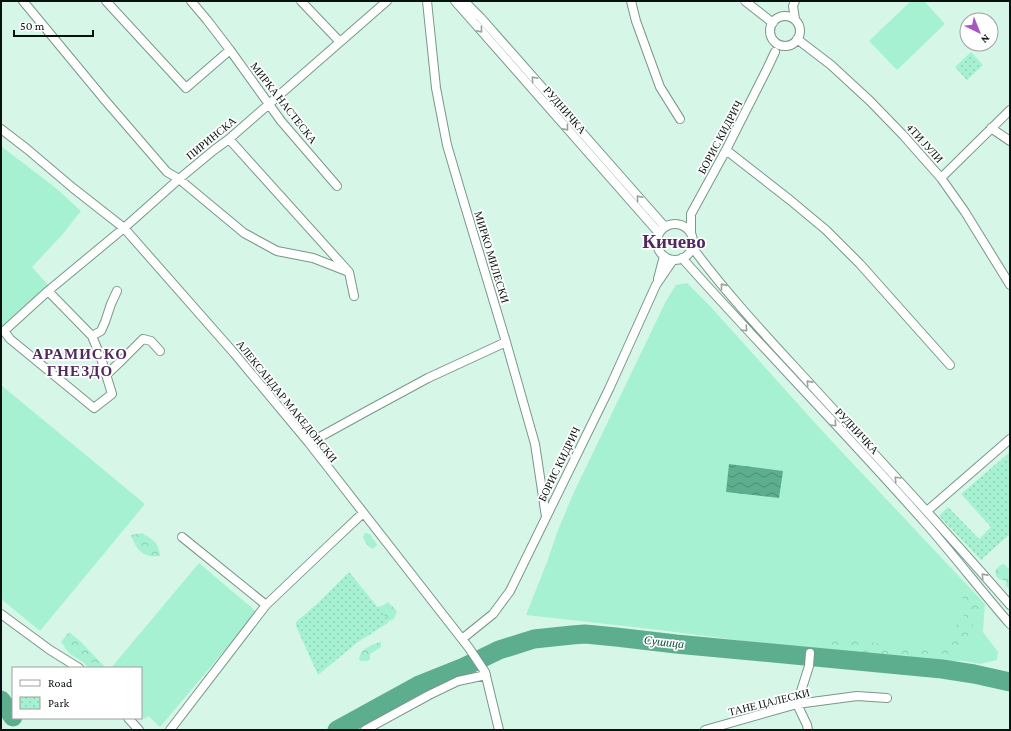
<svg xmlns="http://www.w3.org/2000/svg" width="1011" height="731" viewBox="0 0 1011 731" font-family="'Crimson Pro',serif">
<defs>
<pattern id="forest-crowns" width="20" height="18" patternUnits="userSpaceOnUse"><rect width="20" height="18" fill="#a6f1d2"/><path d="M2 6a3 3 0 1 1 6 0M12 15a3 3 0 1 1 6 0" fill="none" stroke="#8dceb3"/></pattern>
<pattern id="park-dots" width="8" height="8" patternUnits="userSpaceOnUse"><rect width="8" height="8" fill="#a6f1d2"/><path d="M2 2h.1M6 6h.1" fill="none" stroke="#8dceb3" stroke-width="1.8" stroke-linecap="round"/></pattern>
<pattern id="water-waves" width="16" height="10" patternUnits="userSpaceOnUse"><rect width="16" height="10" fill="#5dae8f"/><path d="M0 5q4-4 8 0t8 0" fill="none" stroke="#4b8c73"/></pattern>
</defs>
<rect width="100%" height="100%" fill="#d6f7e8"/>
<path fill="#a6f1d2" d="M911,1H924L945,24L897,70L869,41Z
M1,146L57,189L81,211L62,235L32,267L48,285L1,328Z
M687,283L709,305L826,435L985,604L983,632L998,652L997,660L980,664L963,661H945L814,650L651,629L526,615L547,562L558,530L574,492L666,301L676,285Z
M1,385L145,504L40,631L1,599Z
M199,563L257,612L160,727L141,709V668H111Z"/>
<path fill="url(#forest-crowns)" d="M142,533C153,540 159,542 160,556C157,556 152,557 150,556C139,554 134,544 131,535Z
M365,533L370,534L377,545L373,549C368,547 364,541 363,536Z
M1004,564L1010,570V590L1006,586V581C1004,580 1001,580 999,579C991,573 997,566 1004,564Z
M966,588L981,605L965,645L960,656L941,660L825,650L828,639L861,641L899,646H921L937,648L941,647L951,648L958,620L962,621L968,604L962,598Z
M388,602L397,611L394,619L385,623L376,607L382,606Z
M69,632L80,641L106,668H89L84,663L69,653L61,642Z
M380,642H381V647L370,654V659L368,661H361L359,659C360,649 371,645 380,642Z
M141,705L149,713L147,718L143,719L141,717Z"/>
<path fill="url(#park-dots)" d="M971,52L983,65L967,80L955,67Z
M1010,452V534L981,560L939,516L948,507L979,539L991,527L961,494Z
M349,572L385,616L388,620V623L358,642L318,675L296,626V622L318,603Z"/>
<path fill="url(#water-waves)" d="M729,464L783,471L779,498L726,492Z"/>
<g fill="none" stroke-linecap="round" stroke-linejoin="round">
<path stroke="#5dae8f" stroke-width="19" d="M1,700L13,717
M337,730L419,685L464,667L499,650L534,639L572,635L585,634L616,637L676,644L942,669L974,674L1010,682"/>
<g stroke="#79978a" stroke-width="10">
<path id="minor" d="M23,1L104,99L167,172L179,179L244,233L277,251L313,258L349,272L354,296
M106,1L186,88L230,50
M191,1L207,20L230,50L281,121L337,186
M301,1L340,42
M427,1L436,88L447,145L462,196L506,342L535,444L546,517
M455,1L659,233
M464,1L481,18L665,227
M631,1L636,21L660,87L680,119
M745,1L773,23
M795,1L793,6L795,19
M770 31a15 15 0 1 1 30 0a15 15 0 1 1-30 0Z
M797,39L831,65L870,101L903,135L941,178L965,212L1010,285
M991,128L1010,141
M1,129L27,149L73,188L124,228L234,353L309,443L469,648L485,672L499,730
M229,139L348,271
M726,150L790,200L826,230L860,264L950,365
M941,178L1010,110
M657 242a18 18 0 1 1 36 0a18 18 0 1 1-36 0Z
M691,232V214L726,150L767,69L775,52
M692,247C729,297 771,341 813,387C879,459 946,531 1010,605
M682,258C763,349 848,435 928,526C956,558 982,592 1010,624
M658,279L664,256
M48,291L92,336L101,358L112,394L94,408L10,339L4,331L48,291L124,228L179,179L214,150L229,139L387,1
M92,336L101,331L105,322L111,304L117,291
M106,375L121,361L143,339L151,341L160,351
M309,443L367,411L428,378L506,342
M927,511L1010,439
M182,537L266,605L327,547L363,513
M1,614L50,650L79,668
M462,639L493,614L510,591L609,389L656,285L673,260
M128,718L139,730
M170,730L266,605
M365,730L429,695L458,681L486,675
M705,730L797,704L857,696L887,698
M808,730L807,725L797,704L809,666L810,653"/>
</g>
<use href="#minor" stroke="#fff" stroke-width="8"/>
</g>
<defs><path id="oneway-chevron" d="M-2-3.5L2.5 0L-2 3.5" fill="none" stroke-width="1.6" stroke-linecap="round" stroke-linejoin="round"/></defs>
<g stroke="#9ca19f">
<use href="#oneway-chevron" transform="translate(480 30) rotate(49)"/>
<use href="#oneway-chevron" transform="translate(534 79) rotate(-131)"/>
<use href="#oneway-chevron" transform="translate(566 128) rotate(49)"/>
<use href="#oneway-chevron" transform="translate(639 198) rotate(-131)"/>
<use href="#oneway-chevron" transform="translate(723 286) rotate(-129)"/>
<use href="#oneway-chevron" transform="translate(745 329) rotate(47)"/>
<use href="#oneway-chevron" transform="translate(809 383) rotate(-132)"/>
<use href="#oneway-chevron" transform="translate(834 424) rotate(47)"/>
<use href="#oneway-chevron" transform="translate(897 479) rotate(-133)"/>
<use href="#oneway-chevron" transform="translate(984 576) rotate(-132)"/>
</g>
<g text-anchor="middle" stroke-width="3.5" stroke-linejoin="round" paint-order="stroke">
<g font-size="11" fill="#08130f" stroke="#fff">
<text transform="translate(284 103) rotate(52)" y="4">МИРКА НАСТЕСКА</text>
<text transform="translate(565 110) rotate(49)" y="4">РУДНИЧКА</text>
<text transform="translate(720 137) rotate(-62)" y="4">БОРИС КИДРИЧ</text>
<text transform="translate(211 138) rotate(-39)" y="4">ПИРИНСКА</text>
<text transform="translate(925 143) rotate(48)" y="4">4ТИ ЈУЛИ</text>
<text transform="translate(492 257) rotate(73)" y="4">МИРКО МИЛЕСКИ</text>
<text transform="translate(287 401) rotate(51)" y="4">АЛЕКСАНДАР МАКЕДОНСКИ</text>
<text transform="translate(857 431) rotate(47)" y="4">РУДНИЧКА</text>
<text transform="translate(559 464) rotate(-64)" y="4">БОРИС КИДРИЧ</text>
<text transform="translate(769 702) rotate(-14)" y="4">ТАНЕ ЦАЛЕСКИ</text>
</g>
<g font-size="12" font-style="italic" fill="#004834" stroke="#fff">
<text transform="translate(664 642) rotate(6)" y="4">Сушица</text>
</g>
<g font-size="15" font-weight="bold" letter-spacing="1" fill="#51295f" stroke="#fff">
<text x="80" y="359">АРАМИСКО<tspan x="80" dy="17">ГНЕЗДО</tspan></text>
</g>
<g font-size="19" font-weight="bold" fill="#51295f" stroke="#fff">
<text x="674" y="248">Кичево</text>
</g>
</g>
<rect width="1011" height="731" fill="none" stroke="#08130f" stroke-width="4"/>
<rect x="12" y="667" width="130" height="52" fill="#ffffff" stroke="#9ca19f"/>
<rect x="20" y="680" width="20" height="6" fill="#ffffff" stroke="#9ca19f"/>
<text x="48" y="687" font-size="12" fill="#08130f">Road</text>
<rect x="20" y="697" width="20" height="12" fill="url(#park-dots)" stroke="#9ca19f"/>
<text x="48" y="707" font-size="12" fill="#08130f">Park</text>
<g transform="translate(979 32) rotate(137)"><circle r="19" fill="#ffffff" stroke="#9ca19f"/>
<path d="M0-3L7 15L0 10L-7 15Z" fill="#a956c5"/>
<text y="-6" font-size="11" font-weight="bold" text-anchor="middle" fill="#08130f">N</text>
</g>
<path d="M14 30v6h79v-6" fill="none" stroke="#08130f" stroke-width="2"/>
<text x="20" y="30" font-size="12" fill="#08130f" stroke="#ffffff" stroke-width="3" paint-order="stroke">50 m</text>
</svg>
